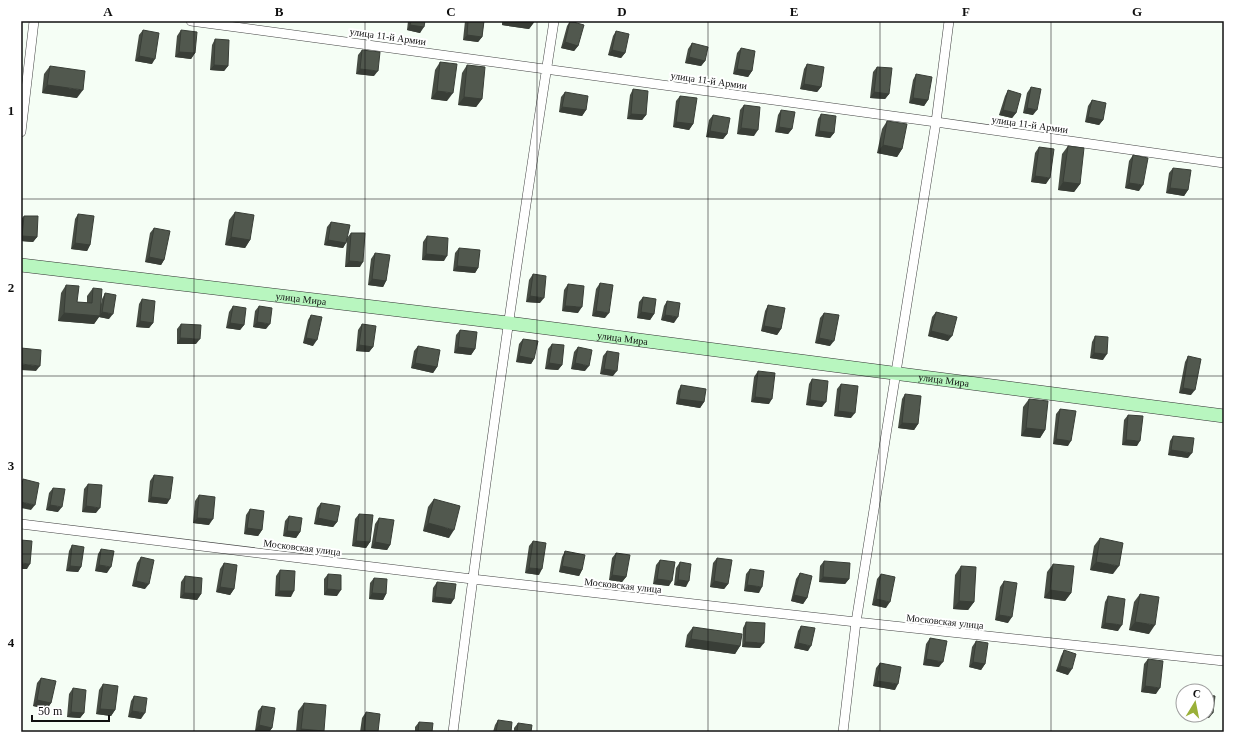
<svg xmlns="http://www.w3.org/2000/svg" width="1245" height="753" viewBox="0 0 1245 753" font-family="'Times New Roman',serif">
<rect width="100%" height="100%" fill="#f5fef5"/>
<g fill="none" stroke-linecap="round" stroke-linejoin="round">
<g stroke="#434343" stroke-width="10">
<path id="street" d="M191,21L936,122L1224,163
M21,132L34,21
M21,524L472,579L856,622L1224,661
M453,732C483,494 517,258 554,21
M843,732L856,622L936,122L949,21"/>
</g>
<g stroke="#323232" stroke-width="14">
<g id="secondary">
<path id="s1" d="M21,265L508,323L1224,416"/>
</g>
</g>
<use href="#street" stroke="#fff" stroke-width="9"/>
<use href="#secondary" stroke="#b8f6bf" stroke-width="13"/>
</g>
<path fill="#464c43" d="M408,21H425L420,33L407,30Z
M465,21H484L482,37L478,42L463,40Z
M502,21H535L529,29L502,25Z
M570,21L578,46L574,51L561,48L567,26Z
M143,30L152,64L135,61L139,35Z
M181,30L195,53L191,59L175,57L177,36Z
M616,31L625,53L621,58L608,55L613,36Z
M215,39L228,66L224,71L210,70L212,45Z
M692,43L705,61L701,66L685,63L688,49Z
M741,48L752,71L748,77L733,74L737,53Z
M362,50L374,76L356,74L358,55Z
M440,62L447,101L431,99L435,70Z
M807,64L821,87L817,92L800,89L804,69Z
M467,65L482,99L476,107L458,105L462,73Z
M50,66L77,98L42,93L44,74Z
M877,67L889,94L885,99L870,98L873,72Z
M916,74L928,100L924,106L909,103L913,80Z
M1031,87L1033,115L1023,113L1027,93Z
M633,89L646,115L642,120L627,119L630,95Z
M1008,90L1016,113L1012,118L999,115L1005,96Z
M565,92L586,110L582,116L559,112L561,97Z
M680,96L693,124L689,130L673,127L676,101Z
M1092,100L1103,120L1099,125L1085,122L1088,106Z
M744,105L754,136L737,134L740,110Z
M781,110L792,129L788,134L775,132L778,115Z
M821,114L834,133L830,138L815,136L818,119Z
M713,115L727,134L723,139L706,137L709,120Z
M887,121L902,149L897,157L877,153L882,129Z
M1068,146L1080,184L1074,192L1058,190L1062,154Z
M1039,147L1046,184L1031,182L1035,153Z
M1133,155L1139,191L1125,188L1129,161Z
M1173,168L1188,190L1184,196L1166,193L1169,173Z
M235,212L250,240L245,248L225,245L229,220Z
M78,214L90,245L87,251L71,249L75,219Z
M24,216L37,237L33,242L21,241V219Z
M331,222L347,238L351,233L360,267H345L347,240L343,248L324,245L327,227Z
M154,228L164,260L161,265L145,262L150,233Z
M427,236L444,261L422,260L423,242Z
M459,248L478,268L475,273L453,271L455,253Z
M375,253L386,281L383,287L368,285L371,259Z
M533,274L540,303L526,302L529,280Z
M600,283L605,318L592,316L596,289Z
M568,284L578,313L562,311L564,290Z
M66,285L77,302L87,303V296L93,288L101,304L102,299L105,293L109,319L99,317L94,324L58,321L61,293Z
M643,297L654,314L650,320L637,318L639,302Z
M142,299L153,323L149,328L136,327L139,304Z
M667,301L674,323L661,320L664,306Z
M768,305L781,329L777,335L761,331L765,311Z
M233,306L244,325L240,330L226,328L229,312Z
M259,306L266,329L253,327L255,311Z
M936,312L948,341L928,336L932,317Z
M824,313L830,346L815,343L820,318Z
M311,315L313,346L303,343L308,320Z
M181,324L196,344H177V329Z
M362,324L373,347L369,352L356,351L358,330Z
M460,330L475,349L471,355L454,353L456,335Z
M1095,336L1103,360L1090,358L1092,342Z
M523,339L534,359L531,364L516,362L519,344Z
M552,344L562,365L558,370L545,369L548,349Z
M418,346L437,367L433,373L411,368L414,351Z
M578,347L585,371L571,369L574,352Z
M607,351L613,376L600,374L603,356Z
M1188,356L1191,395L1179,393L1185,362Z
M758,371L769,404L751,402L754,377Z
M812,379L822,407L806,405L809,384Z
M841,384L851,418L834,416L837,389Z
M681,385L704,402L700,408L676,404L678,391Z
M905,394L918,424L914,430L898,428L902,399Z
M1029,399L1045,430L1040,438L1021,436L1023,407Z
M1060,409L1068,446L1053,444L1056,414Z
M1128,415L1137,446L1122,445L1124,420Z
M1173,436L1188,458L1168,455L1170,441Z
M154,475L167,504L148,502L150,481Z
M88,484L96,513L82,512L84,489Z
M53,488L58,512L46,510L49,493Z
M199,495L209,525L193,523L195,501Z
M434,499L449,538L423,531L428,507Z
M321,503L337,522L333,527L314,524L317,508Z
M250,509L262,530L258,536L244,534L246,515Z
M359,514L370,542L366,548L352,546L355,519Z
M289,516L300,532L296,538L283,536L285,521Z
M379,518L390,545L387,550L371,548L375,524Z
M1100,538L1113,574L1090,570L1094,546Z
M533,541L539,575L525,573L529,546Z
M72,545L81,567L78,572L66,571L69,551Z
M101,549L107,573L95,571L98,554Z
M565,551L582,570L579,576L559,572L562,557Z
M616,553L626,577L622,582L609,580L612,558Z
M141,557L145,589L132,586L137,563Z
M717,558L728,584L724,589L710,587L713,563Z
M660,560L669,586L653,584L656,565Z
M824,561L849,579L845,584L819,582L820,566Z
M680,562L686,587L674,585L676,568Z
M224,563L234,589L230,595L216,592L220,569Z
M1053,564L1071,593L1065,601L1044,598L1047,572Z
M961,566L974,602L968,610L953,609L955,575Z
M750,569L759,593L744,591L746,574Z
M280,570L291,597L275,596L276,576Z
M800,573L807,598L803,604L791,601L796,579Z
M328,574L337,596L324,595V579Z
M881,574L886,608L872,605L877,579Z
M185,576L201,594L197,600L180,598L181,582Z
M374,578L386,594L383,600L369,599L370,583Z
M1004,581L1008,623L995,620L1000,587Z
M437,582L451,604L432,602L433,588Z
M1140,594L1149,634L1129,630L1134,602Z
M1108,596L1118,631L1101,628L1105,602Z
M746,622L760,648L742,647L743,628Z
M801,626L808,651L794,648L798,631Z
M693,627L740,646L735,654L685,647L687,635Z
M930,638L939,667L923,665L926,644Z
M976,641L985,664L981,670L969,667L972,647Z
M1064,650L1068,675L1056,671L1061,656Z
M1148,659L1156,694L1141,692L1144,664Z
M880,663L895,690L873,686L876,668Z
M41,678L51,703L47,709L33,706L37,683Z
M103,684L115,710L111,716L96,714L99,690Z
M73,688L84,713L80,718L67,717L69,694Z
M134,696L141,719L128,717L131,701Z
M304,703L324,731L323,732H296L298,711Z
M262,706L272,728L269,732H263L255,731L258,711Z
M366,712L378,732H360L362,718Z
M498,720L511,732H493L495,725Z
M419,722L432,732H415V727Z
M518,723L531,732H514V728Z"/>
<path fill="#393e37" d="M505,21H535L529,29L502,25Z
M410,25L424,27L420,33L407,30Z
M467,35L482,37L478,42L463,40Z
M565,42L578,46L574,51L561,48Z
M612,50L625,53L621,58L608,55Z
M179,52L195,53L191,59L175,57Z
M139,56L155,59L152,64L135,61Z
M689,57L705,61L701,66L685,63Z
M214,65L228,66L224,71L210,70Z
M360,69L378,71L374,76L356,74Z
M737,69L752,71L748,77L733,74Z
M804,84L821,87L817,92L800,89Z
M47,85L83,90L77,98L42,93Z
M437,91L453,93L447,101L431,99Z
M874,92L889,94L885,99L870,98Z
M464,97L482,99L476,107L458,105Z
M913,98L928,100L924,106L909,103Z
M562,107L586,110L582,116L559,112Z
M1027,108L1037,110L1033,115L1023,113Z
M1003,110L1016,113L1012,118L999,115Z
M631,114L646,115L642,120L627,119Z
M1088,117L1103,120L1099,125L1085,122Z
M676,122L693,124L689,130L673,127Z
M779,127L792,129L788,134L775,132Z
M741,128L758,130L754,136L737,134Z
M710,131L727,134L723,139L706,137Z
M819,131L834,133L830,138L815,136Z
M883,145L902,149L897,157L877,153Z
M1035,176L1050,178L1046,184L1031,182Z
M1063,182L1080,184L1074,192L1058,190Z
M1129,183L1143,185L1139,191L1125,188Z
M1170,188L1188,190L1184,196L1166,193Z
M22,236L37,237L33,242L21,241V238Z
M231,237L250,240L245,248L225,245Z
M328,240L346,243L343,248L324,245Z
M75,243L90,245L87,251L71,249Z
M426,254L447,256L444,261L422,260Z
M149,257L164,260L161,265L145,262Z
M349,261L363,262L360,267H345Z
M457,266L478,268L475,273L453,271Z
M372,279L386,281L383,287L368,285Z
M530,296L544,298L540,303L526,302Z
M565,306L582,307L578,313L562,311Z
M596,311L609,313L605,318L592,316Z
M102,312L113,314L109,319L99,317L94,324L58,321L64,313L99,316Z
M641,312L654,314L650,320L637,318Z
M665,315L678,317L674,323L661,320Z
M140,321L153,323L149,328L136,327Z
M257,322L270,324L266,329L253,327Z
M230,323L244,325L240,330L226,328Z
M764,326L781,329L777,335L761,331Z
M931,331L952,336L948,341L928,336Z
M180,338L200,339L196,344H177Z
M306,338L317,340L313,346L303,343Z
M819,338L834,341L830,346L815,343Z
M359,345L373,347L369,352L356,351Z
M458,347L475,349L471,355L454,353Z
M1094,353L1107,354L1103,360L1090,358Z
M519,356L534,359L531,364L516,362Z
M415,363L437,367L433,373L411,368Z
M549,363L562,365L558,370L545,369Z
M575,363L589,366L585,371L571,369Z
M21,364L40,366L36,371L21,370Z
M604,369L617,371L613,376L600,374Z
M1183,388L1195,390L1191,395L1179,393Z
M755,397L772,399L769,404L751,402Z
M679,399L704,402L700,408L676,404Z
M810,400L826,402L822,407L806,405Z
M838,411L855,413L851,418L834,416Z
M902,423L918,424L914,430L898,428Z
M1026,428L1045,430L1040,438L1021,436Z
M1056,439L1071,441L1068,446L1053,444Z
M1126,440L1140,441L1137,446L1122,445Z
M1171,450L1192,453L1188,458L1168,455Z
M151,497L170,499L167,504L148,502Z
M21,502L35,505L31,510L21,508Z
M50,505L62,507L58,512L46,510Z
M86,506L100,508L96,513L82,512Z
M197,518L213,519L209,525L193,523Z
M318,518L337,522L333,527L314,524Z
M428,523L454,530L449,538L423,531Z
M247,528L262,530L258,536L244,534Z
M287,531L300,532L296,538L283,536Z
M356,541L370,542L366,548L352,546Z
M375,542L390,545L387,550L371,548Z
M1096,562L1119,566L1113,574L1090,570Z
M21,563L30,564L27,569H21Z
M99,565L111,567L107,573L95,571Z
M70,566L81,567L78,572L66,571Z
M562,566L582,570L579,576L559,572Z
M529,568L542,569L539,575L525,573Z
M612,575L626,577L622,582L609,580Z
M823,577L849,579L845,584L819,582Z
M657,579L672,581L669,586L653,584Z
M678,580L689,581L686,587L674,585Z
M136,581L149,584L145,589L132,586Z
M714,581L728,584L724,589L710,587Z
M747,585L762,587L759,593L744,591Z
M220,587L234,589L230,595L216,592Z
M327,589L341,590L337,596L324,595Z
M1050,590L1071,593L1065,601L1044,598Z
M279,591H294L291,597L275,596Z
M184,593L201,594L197,600L180,598Z
M372,593L386,594L383,600L369,599Z
M794,595L807,598L803,604L791,601Z
M435,597L454,599L451,604L432,602Z
M876,599L890,602L886,608L872,605Z
M959,601L974,602L968,610L953,609Z
M999,615L1012,617L1008,623L995,620Z
M1135,622L1155,625L1149,634L1129,630Z
M1105,623L1122,625L1118,631L1101,628Z
M691,639L740,646L735,654L685,647Z
M745,642L764,643L760,648L742,647Z
M798,643L811,646L808,651L794,648Z
M926,659L943,662L939,667L923,665Z
M973,662L985,664L981,670L969,667Z
M1060,666L1072,669L1068,675L1056,671Z
M877,681L898,684L895,690L873,686Z
M1145,686L1160,688L1156,694L1141,692Z
M37,700L51,703L47,709L33,706Z
M100,709L115,710L111,716L96,714Z
M132,711L145,713L141,719L128,717Z
M71,712L84,713L80,718L67,717Z
M1207,712L1213,713L1209,718L1184,715H1207Z
M259,725L272,728L269,732H263L255,731Z
M301,729L324,731L323,732H299Z"/>
<path fill="#51584e" stroke="#393e37" d="M411,21H425L424,27L410,25Z
M468,21H484L482,37L467,35Z
M570,21L584,25L578,46L565,42Z
M143,30L159,33L155,59L139,56Z
M181,30L197,32L195,53L179,52Z
M616,31L629,34L625,53L612,50Z
M215,39L229,40L228,66L214,65Z
M692,43L708,47L705,61L689,57Z
M741,48L755,51L752,71L737,69Z
M362,50L380,52L378,71L360,69Z
M440,62L457,64L453,93L437,91Z
M807,64L824,67L821,87L804,84Z
M467,65L485,67L482,99L464,97Z
M50,66L85,71L83,90L47,85Z
M877,67L892,68L889,94L874,92Z
M916,74L932,77L928,100L913,98Z
M1031,87L1041,89L1037,110L1027,108Z
M633,89L648,91L646,115L631,114Z
M1008,90L1021,94L1016,113L1003,110Z
M565,92L588,96L586,110L562,107Z
M680,96L697,98L693,124L676,122Z
M1092,100L1106,103L1103,120L1088,117Z
M744,105L760,107L758,130L741,128Z
M781,110L795,112L792,129L779,127Z
M821,114L836,116L834,133L819,131Z
M713,115L730,118L727,134L710,131Z
M887,121L907,124L902,149L883,145Z
M1068,146L1084,148L1080,184L1063,182Z
M1039,147L1054,149L1050,178L1035,176Z
M1133,155L1148,158L1143,185L1129,183Z
M1173,168L1191,170L1188,190L1170,188Z
M235,212L254,215L250,240L231,237Z
M78,214L94,216L90,245L75,243Z
M24,216H38L37,237L22,236Z
M331,222L350,225L346,243L328,240Z
M154,228L170,231L164,260L149,257Z
M351,233H365L363,262L349,261Z
M427,236L448,238L447,256L426,254Z
M459,248L480,250L478,268L457,266Z
M375,253L390,255L386,281L372,279Z
M533,274L546,276L544,298L530,296Z
M600,283L613,285L609,313L596,311Z
M568,284L584,286L582,307L565,306Z
M66,285L79,286L77,302L92,303L93,288L102,289L100,316L64,313Z
M105,293L116,295L113,314L102,312Z
M643,297L656,299L654,314L641,312Z
M142,299L155,301L153,323L140,321Z
M667,301L680,303L678,317L665,315Z
M768,305L785,308L781,329L764,326Z
M233,306L246,308L244,325L230,323Z
M259,306L272,308L270,324L257,322Z
M936,312L957,317L952,336L931,331Z
M824,313L839,315L834,341L819,338Z
M311,315L322,317L317,340L306,338Z
M181,324L201,325L200,339L180,338Z
M362,324L376,326L373,347L359,345Z
M460,330L477,332L475,349L458,347Z
M1095,336L1108,337L1107,354L1094,353Z
M523,339L538,341L534,359L519,356Z
M552,344L564,345L562,365L549,363Z
M418,346L440,350L437,367L415,363Z
M578,347L592,350L589,366L575,363Z
M21,348L41,350L40,366L21,364Z
M607,351L619,353L617,371L604,369Z
M1188,356L1201,359L1195,390L1183,388Z
M758,371L775,373L772,399L755,397Z
M812,379L828,381L826,402L810,400Z
M841,384L858,386L855,413L838,411Z
M681,385L706,389L704,402L679,399Z
M905,394L921,396L918,424L902,423Z
M1029,399L1048,401L1045,430L1026,428Z
M1060,409L1076,411L1071,441L1056,439Z
M1128,415L1143,416L1140,441L1126,440Z
M1173,436L1194,438L1192,453L1171,450Z
M154,475L173,477L170,499L151,497Z
M23,479L39,483L35,505L21,502V489Z
M88,484L102,485L100,508L86,506Z
M53,488L65,489L62,507L50,505Z
M199,495L215,497L213,519L197,518Z
M434,499L460,506L454,530L428,523Z
M321,503L340,506L337,522L318,518Z
M250,509L264,511L262,530L247,528Z
M359,514L373,515L370,542L356,541Z
M289,516L302,518L300,532L287,531Z
M379,518L394,520L390,545L375,542Z
M1100,538L1123,543L1119,566L1096,562Z
M21,540L32,541L30,564L21,563Z
M533,541L546,543L542,569L529,568Z
M72,545L84,547L81,567L70,566Z
M101,549L114,551L111,567L99,565Z
M565,551L585,555L582,570L562,566Z
M616,553L630,555L626,577L612,575Z
M141,557L154,560L149,584L136,581Z
M717,558L732,560L728,584L714,581Z
M660,560L675,562L672,581L657,579Z
M824,561L850,563L849,579L823,577Z
M680,562L691,564L689,581L678,580Z
M224,563L237,565L234,589L220,587Z
M1053,564L1074,566L1071,593L1050,590Z
M961,566L976,567L974,602L959,601Z
M750,569L764,571L762,587L747,585Z
M280,570L295,571L294,591H279Z
M800,573L812,576L807,598L794,595Z
M328,574L341,575V590L327,589Z
M881,574L895,577L890,602L876,599Z
M185,576L202,578L201,594L184,593Z
M374,578L387,579L386,594L372,593Z
M1004,581L1017,583L1012,617L999,615Z
M437,582L456,584L454,599L435,597Z
M1140,594L1159,597L1155,625L1135,622Z
M1108,596L1125,599L1122,625L1105,623Z
M746,622L765,623L764,643L745,642Z
M801,626L815,628L811,646L798,643Z
M693,627L742,634L740,646L691,639Z
M930,638L947,641L943,662L926,659Z
M976,641L988,643L985,664L973,662Z
M1064,650L1076,654L1072,669L1060,666Z
M1148,659L1163,661L1160,688L1145,686Z
M880,663L901,667L898,684L877,681Z
M41,678L56,681L51,703L37,700Z
M103,684L118,686L115,710L100,709Z
M73,688L86,690L84,713L71,712Z
M1207,695L1215,696L1213,713L1207,712Z
M134,696L147,698L145,713L132,711Z
M304,703L326,705L324,731L301,729Z
M262,706L275,708L272,728L259,725Z
M366,712L380,714L378,732H364Z
M498,720L512,722L511,732H496Z
M419,722L433,723L432,732H418Z
M518,723L532,725L531,732H517Z"/>
<path fill="none" stroke="#101010" stroke-width="1" stroke-opacity="0.55" d="M194,21V732M365,21V732M537,21V732M708,21V732M880,21V732M1051,21V732M21,199H1224M21,376H1224M21,554H1224"/>
<g text-anchor="middle" stroke-width="4" stroke-linejoin="round" paint-order="stroke">
<g font-size="10" fill="#101010" stroke="#fff">
<text transform="translate(388 36) rotate(8)" y="4">улица 11-й Армии</text>
<text transform="translate(709 80) rotate(8)" y="4">улица 11-й Армии</text>
<text transform="translate(1030 124) rotate(8)" y="4">улица 11-й Армии</text>
<text dy="4" stroke="none"><textPath href="#s1" startOffset="282">улица Мира</textPath></text>
<text dy="4" stroke="none"><textPath href="#s1" startOffset="606">улица Мира</textPath></text>
<text dy="4" stroke="none"><textPath href="#s1" startOffset="930">улица Мира</textPath></text>
<text transform="translate(302 547) rotate(7)" y="4">Московская улица</text>
<text transform="translate(623 585) rotate(6)" y="4">Московская улица</text>
<text transform="translate(945 621) rotate(6)" y="4">Московская улица</text>
</g>
</g>
<rect width="1245" height="753" fill="none" stroke="#ffffff" stroke-width="44"/>
<g transform="translate(1195 703) rotate(10)"><circle r="19" fill="#ffffff" stroke="#9f9f9f"/>
<path d="M0-3L7 15L0 10L-7 15Z" fill="#9ab038"/>
<text y="-6" font-size="11" font-weight="bold" text-anchor="middle" fill="#101010">С</text>
</g>
<path d="M32 715v6h77v-6" fill="none" stroke="#101010" stroke-width="2"/>
<text x="38" y="715" font-size="12" fill="#101010" stroke="#ffffff" stroke-width="3" paint-order="stroke">50 m</text>
<rect x="22" y="22" width="1201" height="709" fill="none" stroke="#101010" stroke-width="1.5"/>
<g font-size="13" text-anchor="middle" font-weight="bold" fill="#101010">
<text x="108" y="16">A</text>
<text x="279" y="16">B</text>
<text x="451" y="16">C</text>
<text x="622" y="16">D</text>
<text x="794" y="16">E</text>
<text x="966" y="16">F</text>
<text x="1137" y="16">G</text>
<text x="11" y="115">1</text>
<text x="11" y="292">2</text>
<text x="11" y="470">3</text>
<text x="11" y="647">4</text>
</g>
</svg>
